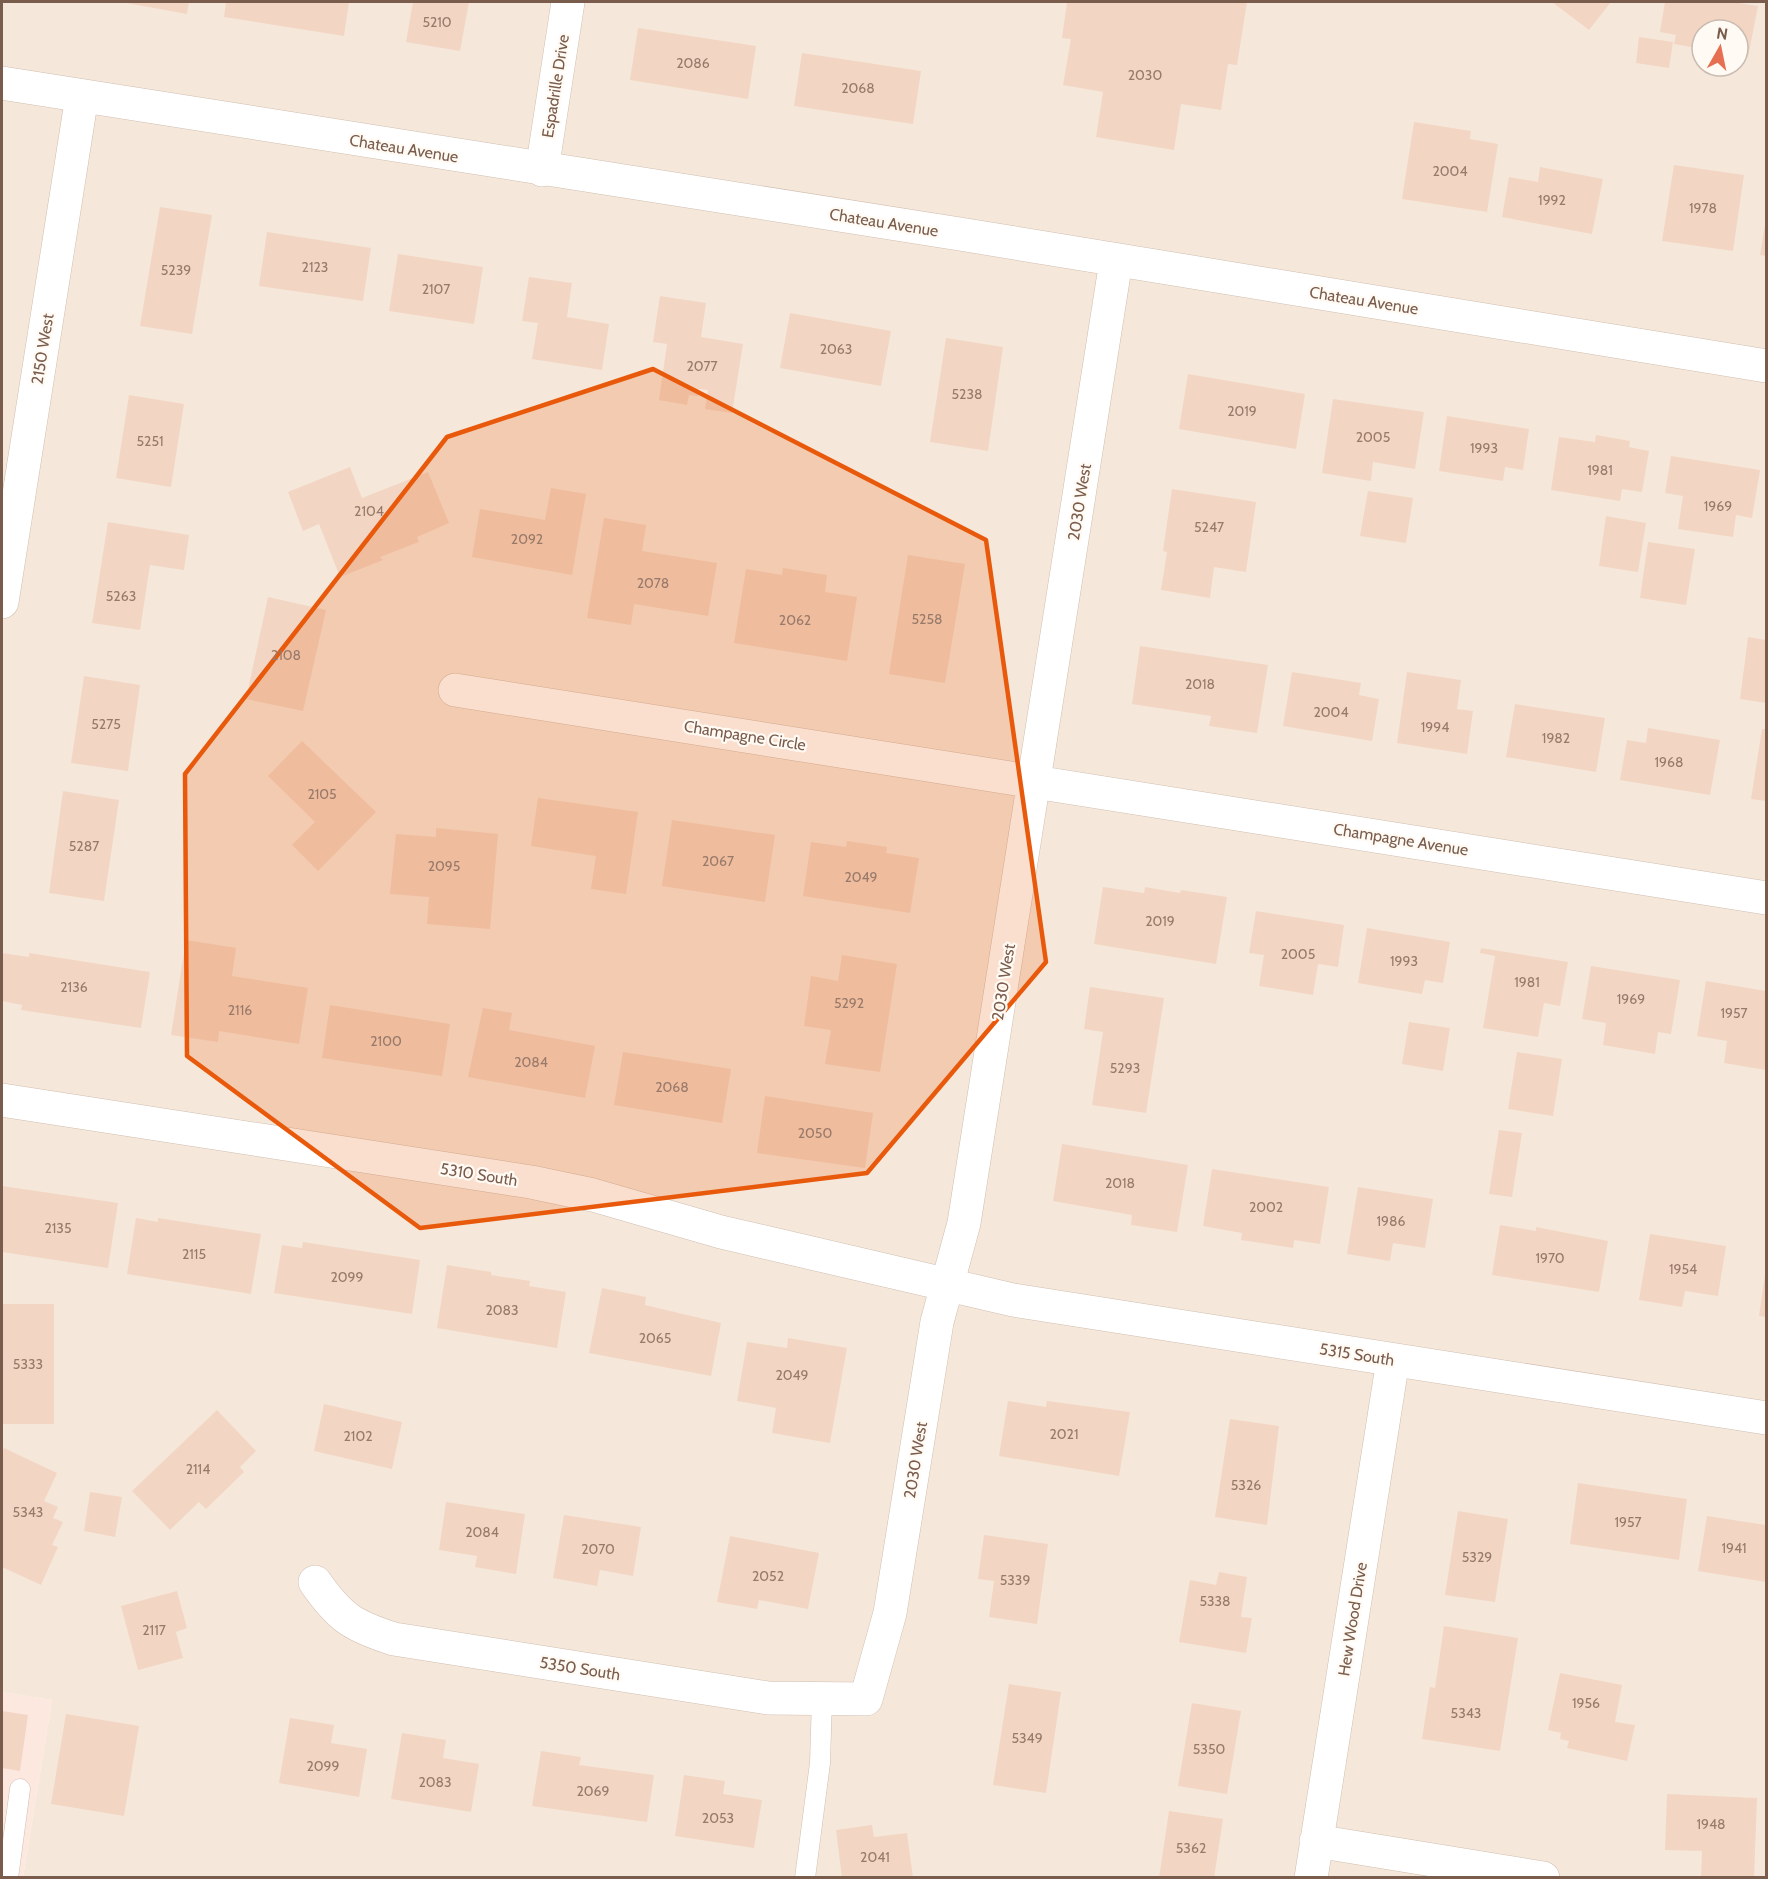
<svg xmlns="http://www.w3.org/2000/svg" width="1768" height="1879" viewBox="0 0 1768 1879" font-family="Cabin,sans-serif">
<rect width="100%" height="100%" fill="#fdf6ec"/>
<path fill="#f5e8da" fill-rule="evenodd" d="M2,2H1766V1877H23L52,1700L2,1692ZM1702,30H1738V66H1702Z"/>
<path fill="#fde8e0" d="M2,1692L52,1700L23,1877H2Z"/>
<path fill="#f3d5c3" d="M121,2H189L187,14Z
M226,2H349L344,36L224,17Z
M413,2H469L460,51L406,42Z
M1067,2H1247L1237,65L1228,64L1221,110L1181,104L1174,150L1096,137L1103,92L1063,85L1071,39L1062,38Z
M1552,2H1611L1589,30Z
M1665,2H1732L1758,6L1748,57L1738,55V30H1702V49L1674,44L1676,35L1660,32Z
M638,28L756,46L748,99L630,80Z
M1639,37L1673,42L1669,68L1636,63Z
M802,53L921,71L913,124L794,106Z
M1414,122L1471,131L1470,139L1498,144L1487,212L1402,199Z
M1674,165L1744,175L1733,251L1662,241Z
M1540,167L1603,179L1592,234L1502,217L1509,177L1538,182Z
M160,207L212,215L192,334L140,326Z
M1765,225H1766V256L1760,255Z
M267,232L371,248L363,301L259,286Z
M398,254L483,267L474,324L389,311Z
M529,277L572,283L567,317L609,324L602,370L532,359L538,323L522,321Z
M660,296L706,303L701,337L743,344L732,413L705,409L708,390L699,389L698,396L689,395L687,405L659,400L667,344L653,342Z
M790,313L891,331L881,386L780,368Z
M946,338L1003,347L988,451L930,442Z
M1188,374L1305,394L1296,449L1179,429Z
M129,395L184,404L171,487L116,478Z
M1333,399L1424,412L1415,469L1373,462L1371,481L1322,473Z
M1447,416L1529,429L1523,470L1505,467L1503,481L1439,471Z
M1596,435L1630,441L1629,447L1649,451L1642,492L1622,489L1620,501L1551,490L1559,437L1595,442Z
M1671,456L1760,470L1752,518L1736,515L1733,537L1678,529L1683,496L1665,493Z
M350,467L362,498L428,472L449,523L417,537L419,542L380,557L383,560L340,577L319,524L303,531L288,492Z
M551,488L586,494L572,575L472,557L480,509L545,520Z
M1172,489L1256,502L1246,572L1214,567L1210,598L1161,590L1167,552L1163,551Z
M1368,491L1413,498L1406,543L1360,536Z
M1606,516L1646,523L1638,572L1599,566Z
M604,518L646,525L642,551L717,563L708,616L634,604L631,625L587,618Z
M108,522L189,535L184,570L150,565L140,630L92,623Z
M1648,542L1695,549L1686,605L1640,598Z
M908,555L965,564L945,683L889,674Z
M783,568L827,575L825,592L857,597L847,661L734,643L746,569L782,575Z
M268,597L326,610L303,711L246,699Z
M1748,637L1766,640V703L1740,699Z
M1140,646L1268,665L1257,733L1209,726L1211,716L1132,704Z
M1292,672L1361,683L1359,695L1379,699L1372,741L1283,726Z
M1407,672L1461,680L1457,709L1473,711L1467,754L1397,743Z
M84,676L140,685L128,771L71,763Z
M1515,704L1605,718L1596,772L1506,757Z
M1648,728L1720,740L1710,795L1620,780L1627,740L1646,743Z
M1762,729H1766V801L1751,799Z
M302,741L376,812L318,871L292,845L315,822L268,776Z
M63,791L119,800L104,901L49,893Z
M538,798L638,812L626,894L591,889L596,856L531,846Z
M672,820L775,835L765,902L662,886Z
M436,828L498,834L490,929L427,924L429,897L390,894L396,834L436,837Z
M847,841L887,847L886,853L919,858L910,913L803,896L811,842L846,847Z
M1103,887L1144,893L1145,887L1180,893L1181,890L1227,897L1216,964L1094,944Z
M1256,911L1344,925L1338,967L1318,964L1313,995L1259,986L1264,955L1249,953Z
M1367,928L1450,942L1443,983L1425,980L1422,994L1358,983Z
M186,940L236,948L232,976L308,988L299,1044L219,1031L218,1042L171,1035Z
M1481,948L1568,962L1560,1006L1544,1003L1538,1037L1483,1028L1495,956L1480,953Z
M2,953L29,957V953L150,972L141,1028L21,1010L22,1005L2,1001Z
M842,955L897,964L880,1072L825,1064L831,1030L804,1026L811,976L838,981Z
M1591,966L1680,980L1671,1034L1658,1032L1655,1054L1603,1045L1606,1023L1582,1019Z
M1706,981L1766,991V1070L1724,1063L1727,1041L1697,1036Z
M1090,987L1164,998L1146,1113L1092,1105L1103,1032L1084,1029Z
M330,1005L450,1024L442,1076L322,1058Z
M483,1008L512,1013L509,1030L595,1046L585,1098L468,1077Z
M1409,1022L1450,1028L1443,1071L1402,1064Z
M623,1052L731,1069L722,1123L614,1105Z
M1517,1052L1562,1059L1553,1116L1508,1109Z
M765,1096L873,1113L865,1168L757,1153Z
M1499,1130L1522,1133L1512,1197L1489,1194Z
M1062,1144L1188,1165L1177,1232L1131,1225L1132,1215L1053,1201Z
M1212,1169L1329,1187L1320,1244L1294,1240L1293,1248L1241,1240L1242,1233L1203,1226Z
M2,1186L118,1203L108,1268L2,1252Z
M1358,1187L1433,1199L1425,1248L1393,1243L1390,1261L1347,1254Z
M136,1218L158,1222V1218L261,1234L251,1294L127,1274Z
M1500,1225L1536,1231V1227L1608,1241L1599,1292L1492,1275Z
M1650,1234L1726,1246L1718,1296L1685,1291L1682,1307L1639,1300Z
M303,1242L420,1260L412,1314L274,1293L282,1245L302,1248Z
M447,1265L491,1272V1275L530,1281L529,1286L566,1292L557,1348L437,1328Z
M1765,1275H1766V1317L1759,1316Z
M602,1288L646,1297L645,1305L721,1323L711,1376L589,1353Z
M2,1304H54V1424H2Z
M788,1338L847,1348L830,1443L772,1433L776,1408L737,1401L747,1342L787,1348Z
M1008,1401L1046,1407L1047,1401L1130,1412L1119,1476L999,1456Z
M324,1404L402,1422L392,1469L314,1451Z
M217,1410L256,1451L240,1467L244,1472L206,1509L199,1502L170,1530L132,1491Z
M1230,1419L1279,1426L1267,1525L1215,1517Z
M4,1448L57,1473L44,1501L58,1507L53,1518L63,1522L52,1545L58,1547L41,1585L2,1567V1453Z
M1578,1483L1687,1499L1679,1560L1570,1544Z
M90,1492L122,1497L115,1537L84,1531Z
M446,1502L525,1514L516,1574L475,1567L477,1556L439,1550Z
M1458,1511L1508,1519L1495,1602L1445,1595Z
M564,1515L641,1527L633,1576L600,1570L597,1586L553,1578Z
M1707,1516L1766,1525V1582L1698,1571Z
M984,1535L1048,1544L1037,1624L989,1617L994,1581L978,1579Z
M730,1536L819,1553L808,1609L759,1600L757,1609L717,1602Z
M1219,1572L1247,1577L1241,1617L1252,1618L1246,1653L1179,1642L1190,1580L1216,1585Z
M177,1591L187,1628L176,1632L183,1658L138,1670L121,1606Z
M1444,1626L1518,1638L1500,1751L1422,1739L1430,1687L1435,1688Z
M1560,1673L1622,1685L1615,1722L1635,1725L1627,1761L1567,1748L1569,1741L1560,1739L1561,1733L1548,1730Z
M1009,1684L1061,1692L1046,1793L993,1785Z
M1192,1703L1241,1711L1227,1794L1178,1786Z
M2,1711L28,1715L20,1771L2,1768Z
M66,1714L139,1726L124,1816L51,1804Z
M290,1718L334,1725L331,1743L367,1749L359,1797L279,1783Z
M402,1733L446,1740L443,1758L479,1764L471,1812L391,1799Z
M541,1751L581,1757L579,1765L654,1775L647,1822L532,1806Z
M684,1775L725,1781L723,1794L762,1800L754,1848L675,1836Z
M1667,1794L1757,1798L1754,1878H1701L1702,1851L1665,1850Z
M1169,1811L1223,1819L1214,1878H1159Z
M872,1825L874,1837L907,1833L913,1878H842L836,1830Z"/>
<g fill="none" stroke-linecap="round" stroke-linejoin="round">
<g stroke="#d1beb0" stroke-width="21">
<path id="service" d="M8,1878L20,1789
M805,1878L820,1763L822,1699"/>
</g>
<g stroke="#d1beb0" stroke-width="34">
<path id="minor" d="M2,83L966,235L1766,366
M542,170L568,2
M2,602L82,96
M455,690L1766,898
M2,1100L531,1182L593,1195L721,1232L1013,1300L1766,1418
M315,1582C340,1618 353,1626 394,1639L768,1698L866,1699L890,1613L937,1322L964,1223L1116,261
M1316,1841L1543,1878
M1311,1878L1393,1360"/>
</g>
<use href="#service" stroke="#fff" stroke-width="20"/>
<use href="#minor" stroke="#fff" stroke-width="33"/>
</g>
<path fill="#e8590c" fill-opacity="0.2" stroke="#e8590c" stroke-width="4.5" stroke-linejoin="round" d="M653,369L986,540L1046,962L867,1173L420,1228L187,1056L185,774L447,437Z"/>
<g text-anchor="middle" stroke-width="4.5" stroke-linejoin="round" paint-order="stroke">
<g font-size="14" fill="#987a6a">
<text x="437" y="27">5210</text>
<text x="693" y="68">2086</text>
<text x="1145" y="80">2030</text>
<text x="858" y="93">2068</text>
<text x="1450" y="176">2004</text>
<text x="1552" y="205">1992</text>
<text x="1703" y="213">1978</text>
<text x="315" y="272">2123</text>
<text x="176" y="275">5239</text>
<text x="436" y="294">2107</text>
<text x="836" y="354">2063</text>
<text x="702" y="371">2077</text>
<text x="967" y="399">5238</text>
<text x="1242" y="416">2019</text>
<text x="1373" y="442">2005</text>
<text x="150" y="446">5251</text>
<text x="1484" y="453">1993</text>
<text x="1600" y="475">1981</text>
<text x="1718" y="511">1969</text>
<text x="369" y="516">2104</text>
<text x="1209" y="532">5247</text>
<text x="527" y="544">2092</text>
<text x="653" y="588">2078</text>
<text x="121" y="601">5263</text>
<text x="927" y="624">5258</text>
<text x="795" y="625">2062</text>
<text x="286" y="660">2108</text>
<text x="1200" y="689">2018</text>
<text x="1331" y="717">2004</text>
<text x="106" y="729">5275</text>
<text x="1435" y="732">1994</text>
<text x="1556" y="743">1982</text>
<text x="1669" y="767">1968</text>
<text x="322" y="799">2105</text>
<text x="84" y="851">5287</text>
<text x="718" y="866">2067</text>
<text x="444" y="871">2095</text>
<text x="861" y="882">2049</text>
<text x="1160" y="926">2019</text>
<text x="1298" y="959">2005</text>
<text x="1404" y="966">1993</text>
<text x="1527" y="987">1981</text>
<text x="74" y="992">2136</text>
<text x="1631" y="1004">1969</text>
<text x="849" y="1008">5292</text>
<text x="240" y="1015">2116</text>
<text x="1734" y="1018">1957</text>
<text x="386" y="1046">2100</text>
<text x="531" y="1067">2084</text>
<text x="1125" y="1073">5293</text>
<text x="672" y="1092">2068</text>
<text x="815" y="1138">2050</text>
<text x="1120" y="1188">2018</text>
<text x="1266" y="1212">2002</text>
<text x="1391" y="1226">1986</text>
<text x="58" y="1233">2135</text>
<text x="194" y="1259">2115</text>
<text x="1550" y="1263">1970</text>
<text x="1683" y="1274">1954</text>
<text x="347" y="1282">2099</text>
<text x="502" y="1315">2083</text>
<text x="655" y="1343">2065</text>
<text x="28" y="1369">5333</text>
<text x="792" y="1380">2049</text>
<text x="1064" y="1439">2021</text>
<text x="358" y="1441">2102</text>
<text x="198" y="1474">2114</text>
<text x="1246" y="1490">5326</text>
<text x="28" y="1517">5343</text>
<text x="1628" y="1527">1957</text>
<text x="482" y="1537">2084</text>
<text x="1734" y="1553">1941</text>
<text x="598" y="1554">2070</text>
<text x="1477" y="1562">5329</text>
<text x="768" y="1581">2052</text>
<text x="1015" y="1585">5339</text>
<text x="1215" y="1606">5338</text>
<text x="154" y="1635">2117</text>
<text x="1586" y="1708">1956</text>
<text x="1466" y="1718">5343</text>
<text x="1027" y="1743">5349</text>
<text x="1209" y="1754">5350</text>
<text x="323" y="1771">2099</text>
<text x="435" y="1787">2083</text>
<text x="593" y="1796">2069</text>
<text x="718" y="1823">2053</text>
<text x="1711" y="1829">1948</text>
<text x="1191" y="1853">5362</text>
<text x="875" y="1862">2041</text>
</g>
<g font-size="16" fill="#7a5c4d" stroke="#fffaf3">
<text transform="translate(555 86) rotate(-81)" y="6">Espadrille Drive</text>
<text transform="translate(404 148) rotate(9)" y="6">Chateau Avenue</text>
<text transform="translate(884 222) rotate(9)" y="6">Chateau Avenue</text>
<text transform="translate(1364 300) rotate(9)" y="6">Chateau Avenue</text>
<text transform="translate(42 349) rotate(-81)" y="6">2150 West</text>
<text transform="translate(1079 502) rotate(-81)" y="6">2030 West</text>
<text transform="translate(745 735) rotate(9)" y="6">Champagne Circle</text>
<text transform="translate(1401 839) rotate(9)" y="6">Champagne Avenue</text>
<text transform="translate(1003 982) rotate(-81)" y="6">2030 West</text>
<text transform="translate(479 1174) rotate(9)" y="6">5310 South</text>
<text transform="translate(1357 1354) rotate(9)" y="6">5315 South</text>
<text transform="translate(915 1460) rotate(-81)" y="6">2030 West</text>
<text transform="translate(1352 1619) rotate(-81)" y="6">Hew Wood Drive</text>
<text transform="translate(580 1668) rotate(9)" y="6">5350 South</text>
</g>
</g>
<rect width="1768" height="1879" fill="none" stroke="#7a5c4d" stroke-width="6"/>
<g transform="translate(1720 48) rotate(9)"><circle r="28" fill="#fffaf3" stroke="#cabbb1" stroke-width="1.5"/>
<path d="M0-4.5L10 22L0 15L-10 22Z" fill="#e76f51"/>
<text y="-9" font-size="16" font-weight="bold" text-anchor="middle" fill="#7a5c4d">N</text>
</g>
</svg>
